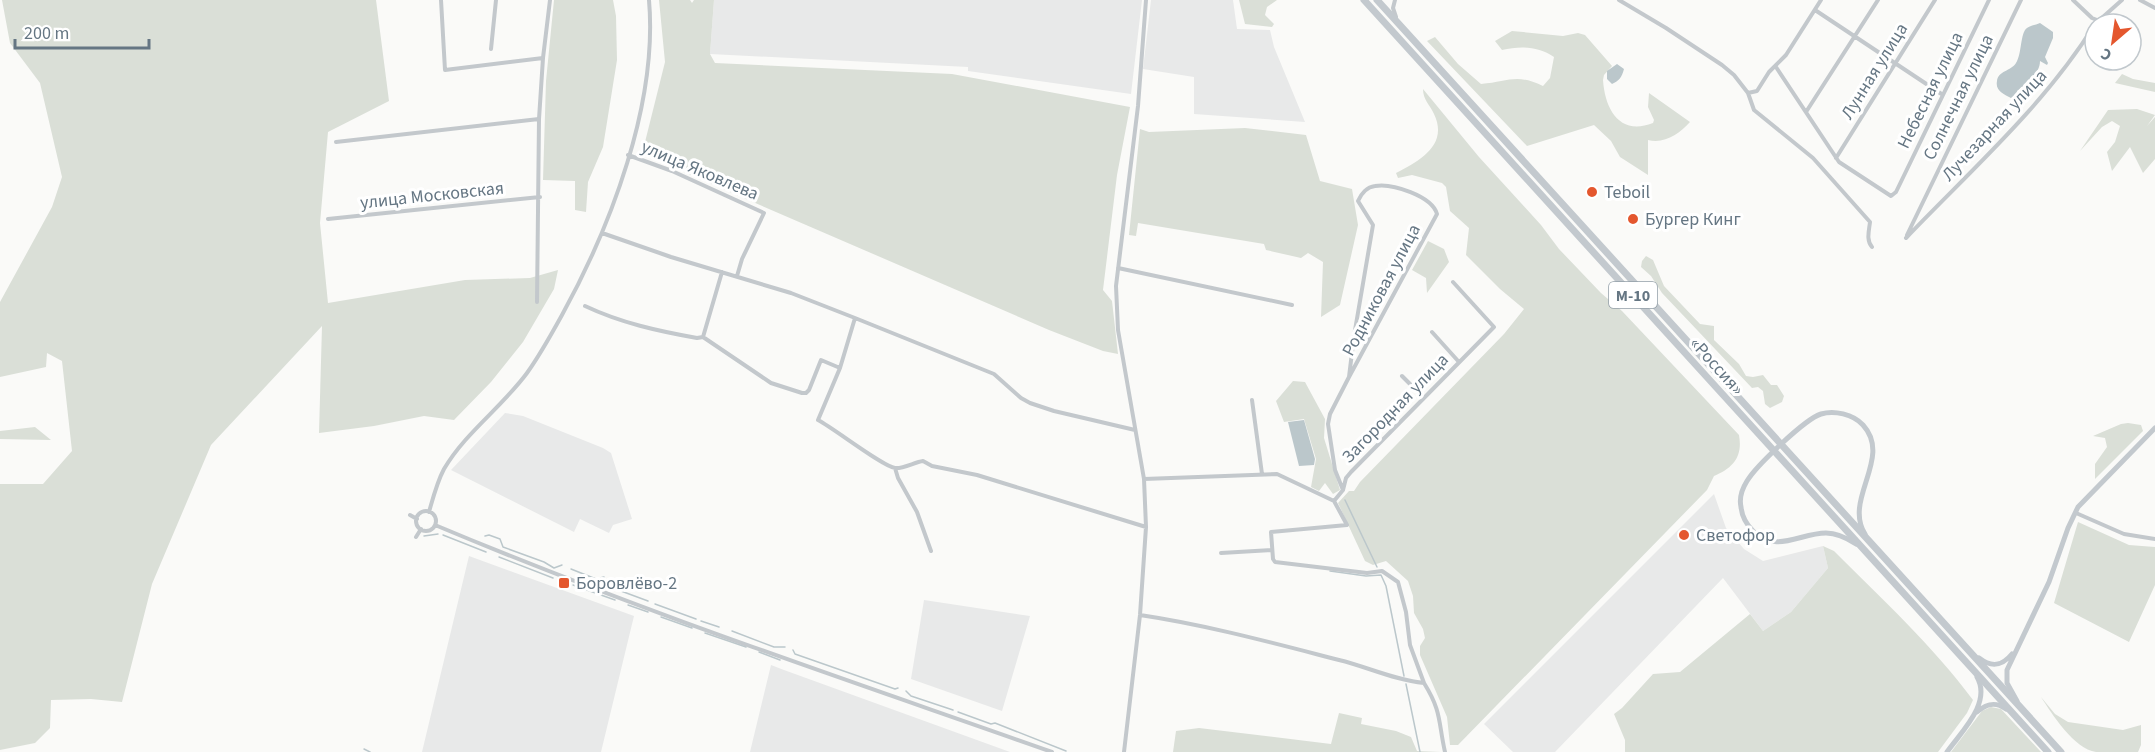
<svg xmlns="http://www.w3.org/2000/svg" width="2155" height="752" viewBox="0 0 2155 752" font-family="'Source Sans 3',sans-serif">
<rect width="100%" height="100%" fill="#fafaf8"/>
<path fill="#e8e9e9" d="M714,0H1142L1131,94L968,71V67L710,54Z
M1151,0H1233L1237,29L1270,30L1274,47L1305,122L1194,114V77L1143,69Z
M505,413L523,416L603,448L611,453L632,519L613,525L609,533L580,519L574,532L451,470Z
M1714,494L1726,528L1744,549L1763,561L1823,546L1828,568L1791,612L1763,631L1723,578L1555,752H1513L1484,724Z
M469,556L634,616L601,752H422Z
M924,600L1030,616L1002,711L911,679Z
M771,665L784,670L1010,752H750Z"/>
<path fill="#dadfd7" d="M2,0H376L389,101L328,132L320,223L328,303L465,280L530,278L558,270L554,289L523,342L491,382L454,420L424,416L374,426L319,433L322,326L211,445L152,584L122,702L91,699L51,700L50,728L35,743L0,750V484H43L72,451L62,361L47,353L46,367L0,377V302L52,207L62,177L40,83L10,43Z
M554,0H613L616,16L617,60L603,147L588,182L586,212L575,210V181L543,180L546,81Z
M659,0H690L692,3L694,0H714L710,54L715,63L952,74L1130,107L1117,175L1103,290L1112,301L1118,354L1103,351L1049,330L642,154L665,62Z
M1239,0H1277L1267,7L1265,15L1274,24L1272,27L1245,24Z
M1512,31L1563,36L1578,33L1585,35L1612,66L1604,75L1603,80C1605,110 1620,136 1653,123L1654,120L1648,107L1649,93L1690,122C1679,134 1665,144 1648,140V175L1620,157L1611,141L1594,125L1527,146L1427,41L1435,37L1458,64L1481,84C1508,82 1516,73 1543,86L1550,78L1554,57C1538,46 1520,46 1502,50L1495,41Z
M2122,74L2133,79L2155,83V92L2115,83Z
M1423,89L1479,157L1541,225L1559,249L1601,293L1622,311L1739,435C1743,457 1733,468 1714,476L1707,490L1458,745H1450L1447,717L1420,655V646L1425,638L1423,629L1414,613L1413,596L1408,581L1386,561L1373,565L1365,561L1338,503L1349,491H1354L1360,482L1504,334L1524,309L1500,289L1466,255L1469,228L1450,211L1446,187L1442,183L1412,175L1398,178L1396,173C1419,161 1449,145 1434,114C1430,105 1423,100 1423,89Z
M2137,109L2155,115L2147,126L2155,117V159L2143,173L2130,147L2112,171L2107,152L2115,142L2120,126L2112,121L2102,127L2080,151L2108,110Z
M1245,128L1306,135L1320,181L1352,189L1358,225L1340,305L1321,317L1323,262L1308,253L1301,258L1266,250L1264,244L1138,223L1136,236L1129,235L1140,129L1149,132Z
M1428,241L1444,249L1449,262L1427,293L1426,278L1412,270Z
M1646,256L1653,260L1664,286L1700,324L1714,326V340L1739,364L1746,376L1753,377L1763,375L1771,385H1777L1784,396L1782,402L1770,408L1765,404L1763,391L1758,387L1752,388L1662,293L1651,276L1641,267L1642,261Z
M1293,381L1305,382L1325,419L1324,438L1340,490L1333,494L1325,483L1319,491L1311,487L1316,459L1304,419L1284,422L1276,401Z
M2128,423L2141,425L2143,431L2095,479V464L2107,447L2105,438L2093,436L2121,424Z
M35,427L51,440L0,439V431Z
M2078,522L2129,545L2155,547V585L2129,642L2054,603Z
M1823,546L1834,551C1882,599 1933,646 1973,700L1967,713L1938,752H1625V740L1614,714L1622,708L1653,674L1680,672L1750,614L1763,631L1791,612L1828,568Z
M2041,697L2055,714L2068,722L2123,730L2141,725V745L2138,752C2125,752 2109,752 2096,752C2074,749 2052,714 2041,697Z
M1991,707L2001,709L2041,752H1951L1982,711Z
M1339,713L1362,718L1361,724L1396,731L1411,737L1417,751L1441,752H1173L1176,731L1199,728L1331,744Z"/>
<path fill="#bbc7cb" d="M2040,23L2053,32V38L2045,57L2048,63L2047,65L2040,61C2040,74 2026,84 2017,91L2018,95L2011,98C2004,94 1995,91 1997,81C1998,71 2011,71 2016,63C2022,54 2020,33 2027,28C2031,25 2036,25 2040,23Z
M1617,64L1624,69C1622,77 1619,81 1612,84L1607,79V71Z
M1304,420L1315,459L1314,465L1299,466L1288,422Z"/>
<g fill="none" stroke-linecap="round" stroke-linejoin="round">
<path stroke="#bbc7cb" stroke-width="1.5" d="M1345,500L1377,567
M443,535L486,552
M424,536L438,534
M485,536L489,535L500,539L503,547L544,562L554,568L562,565
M499,557L553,578
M571,569L596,579L604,577
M1330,571L1366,576L1381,575L1386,586L1404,676
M620,584L621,591L648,601
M573,585L615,600
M655,604L696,619
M628,605L648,612
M661,617L692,628
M701,621L719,627
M732,631L774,647H785
M705,633L746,647
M793,650L795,654L895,689L898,688
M759,652L780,660
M1406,684L1420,752
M906,691L911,696L953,710
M958,712L991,724L995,723L1066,751
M364,749L370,752"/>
<path stroke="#c3c8cc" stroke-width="4" d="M441,0L445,70L543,58
M1395,0L1393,8L1396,17
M1619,0L1666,28L1722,65L1734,75L1748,93L1754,110L1813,158L1870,222C1869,231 1866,240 1872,247
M2073,0L2092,18L2097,20
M2140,0L2155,8
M1815,10L1943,95
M2095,24L2122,0
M491,49L496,0
M1776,67L1839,162L1891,196L1896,192L1989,0
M1748,93L1757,91L1769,72L1786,55L1821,0
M1806,112L1878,0
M336,142L539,119
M628,155L672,171L764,213L742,259L737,276
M1836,158L1935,0
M328,219L540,197
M602,233L671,257L791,293L855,318L840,368L818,420C835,429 882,466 895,468C903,469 915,462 923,461L932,466L977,475L1146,527
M1907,235L2021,0
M1906,238C1971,170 2045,105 2095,24
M1118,268L1292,305
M537,302L539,119L543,58L550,0
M585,306C621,323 658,331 697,338L703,337L771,383L802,393H806L809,390L821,360L840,368
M855,318L994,374L1021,398L1030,403L1054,411L1135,430
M1432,332L1459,362
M703,337L722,272
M1402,376L1424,398
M1252,400L1262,474
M895,468L898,478L917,512L931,551
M1144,479L1277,474L1334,501L1343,490L1346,478L1351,472L1494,327L1453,282
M1343,490L1335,470L1328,424L1330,414L1349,377L1354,336L1373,225L1358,201C1361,194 1367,187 1375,186C1392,183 1432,196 1437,214L1349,377
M1334,501L1347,525L1271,532L1273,559L1275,562L1367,573L1382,571L1398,582L1406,612L1410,645L1424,683
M416 521a10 10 0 1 1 20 0a10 10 0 1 1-20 0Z
M429,512C433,498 437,482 444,469C465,433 502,407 527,373C540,355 551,335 562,315C611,226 658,103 649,0
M2076,513L2124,534L2155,539
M410,515L417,519
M435,525C637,610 845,679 1052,752
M416,537L421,529
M1221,553L1272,550
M1140,615C1207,625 1273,643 1339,660C1368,667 1394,680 1424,683C1442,712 1438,721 1445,752
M1124,752L1140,615L1146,527L1144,479L1118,330L1116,286L1138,106L1146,0"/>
<path stroke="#c3c9ce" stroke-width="5" d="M1979,658C1992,668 2002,666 2012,654
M2017,701L2007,683V670L2049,582L2068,528L2078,507L2155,428"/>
<path stroke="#c3c9ce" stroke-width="5" d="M1856,544C1847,538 1837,533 1826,533C1800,533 1776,554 1753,531C1746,524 1742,517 1741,507C1739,498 1742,489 1747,481C1756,466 1805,419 1821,414C1834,410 1853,414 1863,425C1893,458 1843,499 1865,534
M1977,712C1986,704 1995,701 2006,709
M1947,752C1961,732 1992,703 1977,677"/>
<path stroke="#c3c9ce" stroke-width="7" d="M1364,0L2048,752
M1377,0L2061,752"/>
</g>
<g fill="#e4572e" stroke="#fff" stroke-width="2">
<circle cx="1592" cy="192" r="6"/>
<circle cx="1633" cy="219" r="6"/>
<circle cx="1684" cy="535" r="6"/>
<rect x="558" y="577" width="12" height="12" rx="3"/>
</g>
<g text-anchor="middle" stroke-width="6" stroke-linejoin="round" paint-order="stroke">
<rect fill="#fff" stroke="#939fa8" stroke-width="1.5" x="1609" y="282" width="48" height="26" rx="4.5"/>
<g font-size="16" font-weight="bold" fill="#657683">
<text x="1633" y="301">М-10</text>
</g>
<g font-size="18" fill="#657683" stroke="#fff">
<text transform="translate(1874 71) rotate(-58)" y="6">Лунная улица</text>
<text transform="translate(1930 90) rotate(-64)" y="6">Небесная улица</text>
<text transform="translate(1958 97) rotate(-64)" y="6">Солнечная улица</text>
<text transform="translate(1994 125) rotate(-47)" y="6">Лучезарная улица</text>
<text transform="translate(700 170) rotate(23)" y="6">улица Яковлева</text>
<text transform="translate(432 195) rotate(-6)" y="6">улица Московская</text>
<text transform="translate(1381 290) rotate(-62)" y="6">Родниковая улица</text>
<text transform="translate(1717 366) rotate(48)" y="6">«Россия»</text>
<text transform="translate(1395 408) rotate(-46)" y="6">Загородная улица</text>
</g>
<g font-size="18" fill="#657683" stroke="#fff" text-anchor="start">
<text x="1604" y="198">Teboil</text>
<text x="1645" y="225">Бургер Кинг</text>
<text x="1696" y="541">Светофор</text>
<text x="576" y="589">Боровлёво-2</text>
</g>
</g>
<g transform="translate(2113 42) rotate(209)"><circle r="28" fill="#ffffff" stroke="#c1c8cd" stroke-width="1.5"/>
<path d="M0-4.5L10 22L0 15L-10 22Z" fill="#e4572e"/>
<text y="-9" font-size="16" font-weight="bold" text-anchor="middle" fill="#657683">С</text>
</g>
<path d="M15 39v9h134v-9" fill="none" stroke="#657683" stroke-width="3"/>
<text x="24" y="39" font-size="18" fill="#657683" stroke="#ffffff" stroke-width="4.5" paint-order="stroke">200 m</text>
</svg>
